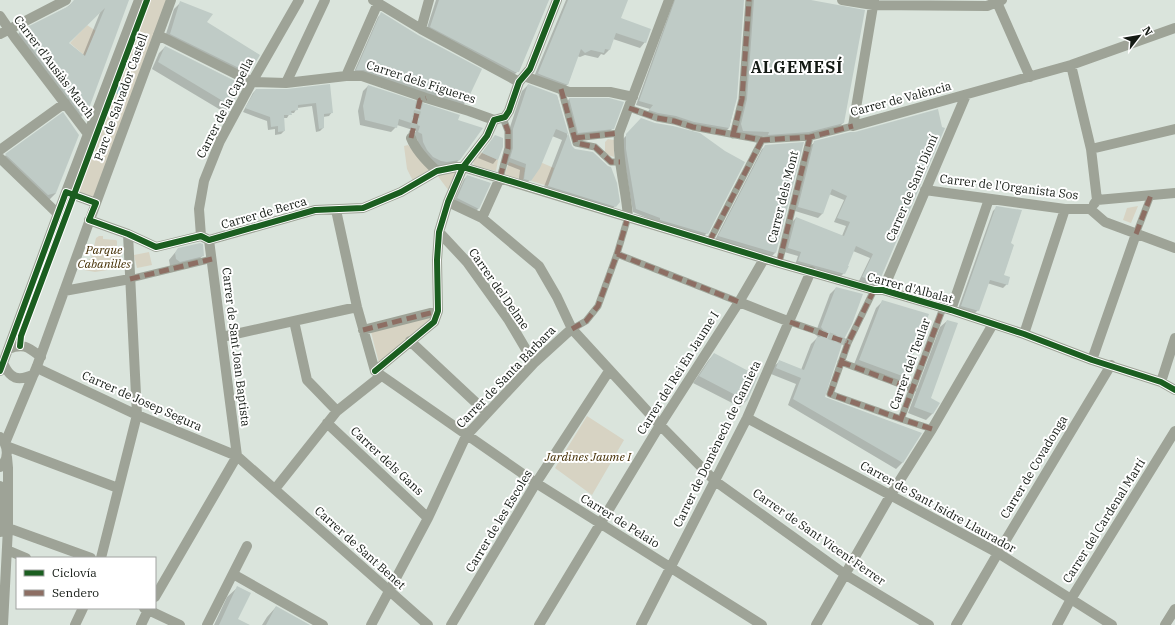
<svg xmlns="http://www.w3.org/2000/svg" width="1175" height="625" viewBox="0 0 1175 625" font-family="'IBM Plex Serif',serif">
<rect width="100%" height="100%" fill="#dae4dc"/>
<path fill="#d7d3c3" d="M144,0H168L94,198L75,193L72,189Z
M87,25L96,31L85,56L70,43Z
M608,139L614,140V157L605,154V142Z
M408,145L430,169L413,181L407,169L404,146Z
M478,151L498,160L496,171L474,166L473,161Z
M509,162L525,168L523,180L504,176Z
M540,162L554,168L548,186L531,181Z
M457,171L449,191L437,175Z
M1138,206L1131,223L1123,220L1127,208Z
M99,236H103V239L116,240L117,241V255H120L121,264L120,268L95,272L84,270L89,259H91L96,238Z
M149,252L152,265L137,268L134,255Z
M433,314L432,321L379,363L371,332Z
M587,416L624,440L592,495L555,468Z"/>
<path fill="#a7c9cf" d="M140,34L144,36L133,63L130,62Z
M125,76L128,77L122,92L125,93L122,101L118,100L119,95L116,93L120,83H123Z"/>
<path fill="#0003" fill-rule="evenodd" d="M76,0H128L87,111L81,117L14,38L20,32L66,8ZM101,10L83,55L68,43Z
M436,0H548L518,71L513,76L426,31Z
M566,0H625L620,19L645,42L640,48L613,39L609,50L604,55L601,54L598,58L585,55L580,57L577,56L568,84L562,90L533,79Z
M674,0H743L736,98L729,128L725,132L646,114L650,109L636,105Z
M752,0H804L843,123L838,128L803,137L738,136L736,130Z
M181,2L206,23L259,55L249,73L242,79L164,40L174,9Z
M381,14L465,103L462,106L354,72L378,17Z
M165,47L242,85L231,106L224,112L152,69L159,53Z
M528,85L557,96L570,145L615,206L609,212L542,192L562,140L552,136L530,180L524,186L518,185L520,170L505,164L507,136L522,91Z
M329,86L332,112L329,116L323,117V128L320,131L316,132L312,106L297,108L294,113H290L287,118H283L284,131L281,134L275,135V129L268,130L267,121L243,112L253,93L256,90H287Z
M368,86L457,120L459,160L454,165L442,167L433,165L420,150L417,139L413,137L416,131L397,125L396,127L391,132L360,125L358,111L363,91Z
M569,99L609,100L613,128L606,135L572,139L563,106Z
M642,119L655,124L707,233L703,237L657,222L633,212L623,153V139Z
M851,133L878,282L874,286L859,281L870,258L853,251L844,273L840,277L795,265L798,256L784,252L792,222L796,218L842,236L846,226L834,222L844,200L829,194L822,214L818,218L795,211L810,146L815,142Z
M495,136L497,159L493,164L478,158Z
M766,146L775,253L772,256L715,240L762,149Z
M6,155L56,193L49,200L0,161Z
M467,176L489,183L478,209L475,212L454,201L464,179Z
M997,207L1009,244L1003,276L1007,284L1003,288L987,283L978,310L974,314L958,309L993,211Z
M178,249L203,255L197,262L170,266L169,260Z
M836,288L842,341L823,397L920,433L902,463L896,469L788,405L796,384L771,374L773,367L780,361L801,370L811,344L818,337L815,334L830,294Z
M882,302L927,315L904,377L898,383L853,367L876,308Z
M947,321L930,399L933,413L926,420L908,413L940,327Z
M714,354L746,401L740,407L693,383L708,361Z
M237,588V620L248,625H214L227,597Z
M276,607L308,625H262L267,617Z"/>
<path fill="#bfcbc6" fill-rule="evenodd" d="M74,0H129L88,111L81,114L19,31L69,6ZM105,8L85,56L69,43Z
M439,0H549L519,72H515L430,27Z
M568,0H628L621,18L651,29L646,43L616,33L610,50L605,49L604,53L591,50L585,53L581,49L568,85L539,74L538,73Z
M675,0H744L737,98L729,128L694,122L676,116L658,113L649,110L653,105L639,101Z
M754,0H811L865,10L844,123L809,132L768,135L769,132L743,131L741,124L747,99Z
M180,1L213,14L207,22L260,55L249,73L170,34Z
M381,12L418,35L482,69L466,103L364,70H356Z
M165,46L243,85L231,106L158,62Z
M330,84L333,113L324,114V128L319,129L316,103L298,105V110L291,111L292,115H284L285,131L278,132V126L271,127L270,117L245,108L256,89H287Z
M528,84L557,95L572,146L575,149L593,152L608,166L611,167L617,183L620,202L616,207L548,186L568,134L556,129L540,168L531,181L524,179L526,164L510,158L513,148V129Z
M368,85L460,115L458,120L483,128L460,160L447,162L441,161L433,157L427,150L423,142L422,134L418,132L420,126L399,119L397,128L365,120L363,106Z
M569,98H609L624,102L614,129L578,133Z
M938,109L942,127L945,128L879,282L862,277L873,254L856,246L848,266H849L845,274L798,261L801,252L788,248L796,217L844,236L850,222L837,218L847,196L832,189L823,214L798,207L814,141L850,132H855Z
M63,112L79,135L56,193L48,195L5,154Z
M641,118L655,123L673,126L700,133L725,151L745,162L708,234L660,220V218L636,209L626,149V134Z
M495,135L503,138V147L498,160L482,153Z
M804,142L776,253L718,236L765,145Z
M467,175L491,183L479,209L457,198Z
M996,206L1022,210L1011,243L1014,245L1004,275L1010,277L1008,285L990,280L979,311L961,306Z
M200,243L203,244L204,256L180,262L176,259L175,253L178,248Z
M836,287L863,294L852,324L843,341L825,397L922,433L903,463L793,399L801,378L776,368L779,360L804,370L817,337H820L824,334V331L821,327Z
M882,300L929,314L905,377L859,360Z
M947,320L958,323L931,398L940,403L933,414L914,407Z
M714,353L758,376L747,401L699,376Z
M237,586L251,593L238,619L250,625H219Z
M276,606L310,625H266Z"/>
<g fill="none" stroke-linecap="round" stroke-linejoin="round">
<path stroke="#b2bcb4" stroke-width="7" stroke-dasharray="7 3.5" stroke-linecap="butt" d="M411,138L420,100L426,98
M819,332L845,342"/>
<path stroke="#9ea397" stroke-width="7" d="M561,89L576,143L595,147L611,162H620
M629,108L657,118L674,121L693,127L762,140L810,137L853,126
M733,135L742,99L749,0
M575,138L619,133
M500,178L508,148V131L503,118
M1136,234L1151,195
M709,242L762,140
M617,254L739,302
M779,263L810,137
M130,279L212,259
M874,290L848,343L830,394L901,419
M790,322L819,332
M572,329L586,321L598,306L617,254L628,217
M841,362L913,389
M932,429L901,419L943,308"/>
<path stroke="#9ea397" stroke-width="10" d="M373,0L421,29L519,82
M842,0L873,5L987,6L1002,0
M874,0L853,126L1071,65L1175,28
M996,0L1030,77
M0,16L15,38L88,134
M421,29L429,0
M0,34L66,0
M158,35L252,82L286,83L346,76H362L426,98L469,111L494,120L505,117L509,111L519,82L530,69L557,0
M1071,65L1091,149L1097,200
M346,76L378,3
M524,76L569,92H610L633,97
M286,83L325,0
M411,138C416,151 427,162 437,171
M1091,149L1175,129
M0,150L65,103
M0,158L58,214
M925,190L1065,209H1090
M448,202L482,218L539,266L557,297L572,329L660,425L715,481L846,575L929,625
M96,203L171,0
M1094,204L1097,200L1175,193
M1090,209L1105,222L1175,248
M336,210L357,307L375,371
M628,217C626,188 617,161 619,133L669,0
M482,218L500,178
M89,220L128,234L156,247L201,236L207,239
M439,232L467,262L508,319L534,363
M201,236L199,209L204,181L220,141L252,82L299,0
M209,240L315,210L363,208L401,192L437,171L457,167H463L779,263L874,290H883L951,310L1024,334L1092,360L1161,382L1175,390
M209,240L237,456
M883,290L966,95
M64,291L130,279
M739,302L790,322
M951,310L989,199
M294,321L307,380L337,411
M363,330L438,311
M1024,334L1065,209
M222,337L357,307
M410,341L487,413
M8,349C24,343 28,347 41,357
M1092,360L1136,234
M3,363C10,379 18,382 34,374
M37,368L137,415L237,456L428,625
M0,371L66,192L139,0
M375,371L536,483L762,625
M375,371L434,322L438,311L437,260L439,232L448,202L463,167L487,136L494,120
M1161,382L1175,338
M747,418L998,553L1112,625
M327,423L428,518
M0,437C8,445 10,459 0,467
M5,443L37,366L96,203L66,192
M6,446L118,488
M0,486L2,494L0,532
M275,489L337,411L381,376
M8,528L91,558
M7,550L26,558
M101,558L137,415L128,234
M233,574L323,625
M155,597L237,456
M144,608L180,625
M3,625L8,528V468L7,457
M75,625L83,608
M141,625L149,608
M207,625L247,546
M371,625L428,518L466,436L534,363L567,333L572,329
M451,625L536,483L609,371
M539,625L660,425L739,302L764,259
M641,625L747,418L811,271
M816,625L890,496L932,429L993,324
M956,625L998,553L1111,365
M1057,625L1071,599L1175,431
M1165,625L1175,609"/>
<path stroke="#8d6e63" stroke-width="5" stroke-dasharray="10 5" stroke-linecap="butt" d="M561,89L576,143L595,147L611,162H620
M629,108L657,118L674,121L693,127L762,140L810,137L853,126
M733,135L742,99L749,0
M411,138L420,100L426,98
M575,138L619,133
M500,178L508,148V131L503,118
M1136,234L1151,195
M709,242L762,140
M617,254L739,302
M779,263L810,137
M130,279L212,259
M874,290L848,343L830,394L901,419
M790,322L848,343
M572,329L586,321L598,306L617,254L628,217
M363,330L438,311
M841,362L913,389
M932,429L901,419L943,308"/>
<g stroke="#fff" stroke-width="8">
<path id="cycleway" d="M20,346L21,336L147,0
M0,371L66,192L96,203L89,220L128,234L156,247L201,236L209,240L315,210L363,208L401,192L437,171L457,167H463L500,178L779,263L874,290H883L951,310L1024,334L1092,360L1161,382L1175,390
M375,371L434,322L438,311L437,260L439,232L448,202L463,167L487,136L494,120L505,117L509,111L519,82L530,69L557,0"/>
</g>
<use href="#cycleway" stroke="#1b5e20" stroke-width="6"/>
</g>
<g text-anchor="middle" stroke-width="4" stroke-linejoin="round" paint-order="stroke">
<g font-size="12" fill="#141a14" stroke="#fff">
<text transform="translate(54 67) rotate(53)" y="4">Carrer d'Ausiàs March</text>
<text transform="translate(421 82) rotate(18)" y="4">Carrer dels Figueres</text>
<text transform="translate(121 97) rotate(-70)" y="4">Parc de Salvador Castell</text>
<text transform="translate(901 99) rotate(-15)" y="4">Carrer de València</text>
<text transform="translate(225 108) rotate(-63)" y="4">Carrer de la Capella</text>
<text transform="translate(1009 187) rotate(7)" y="4">Carrer de l'Organista Sos</text>
<text transform="translate(912 188) rotate(-67)" y="4">Carrer de Sant Dioní</text>
<text transform="translate(783 197) rotate(-76)" y="4">Carrer dels Mont</text>
<text transform="translate(264 213) rotate(-16)" y="4">Carrer de Berca</text>
<text transform="translate(910 288) rotate(15)" y="4">Carrer d'Albalat</text>
<text transform="translate(499 289) rotate(55)" y="4">Carrer del Delme</text>
<text transform="translate(236 347) rotate(83)" y="4">Carrer de Sant Joan Baptista</text>
<text transform="translate(910 364) rotate(-70)" y="4">Carrer del Teular</text>
<text transform="translate(678 373) rotate(-58)" y="4">Carrer del Rei En Jaume I</text>
<text transform="translate(506 377) rotate(-46)" y="4">Carrer de Santa Bàrbara</text>
<text transform="translate(142 401) rotate(24)" y="4">Carrer de Josep Segura</text>
<text transform="translate(717 444) rotate(-64)" y="4">Carrer de Domènech de Gamieta</text>
<text transform="translate(387 461) rotate(43)" y="4">Carrer dels Gans</text>
<text transform="translate(1034 467) rotate(-59)" y="4">Carrer de Covadonga</text>
<text transform="translate(938 507) rotate(29)" y="4">Carrer de Sant Isidre Llaurador</text>
<text transform="translate(499 521) rotate(-59)" y="4">Carrer de les Escoles</text>
<text transform="translate(620 521) rotate(32)" y="4">Carrer de Pelaio</text>
<text transform="translate(1104 521) rotate(-58)" y="4">Carrer del Cardenal Martí</text>
<text transform="translate(819 537) rotate(35)" y="4">Carrer de Sant Vicent Ferrer</text>
<text transform="translate(360 548) rotate(42)" y="4">Carrer de Sant Benet</text>
</g>
<g font-size="12" font-style="italic" fill="#432d02" stroke="#fff">
<text x="104" y="254">Parque<tspan x="104" dy="14">Cabanilles</tspan></text>
<text x="588" y="461">Jardines Jaume I</text>
</g>
<g font-size="16" font-weight="bold" letter-spacing="1" fill="#141a14" stroke="#fff">
<text x="797" y="73">ALGEMESÍ</text>
</g>
</g>
<rect x="16" y="557" width="140" height="52" fill="#ffffff" stroke="#a1a3a1"/>
<rect x="24" y="570" width="20" height="6" fill="#1b5e20" stroke="#a1a3a1"/>
<text x="52" y="577" font-size="12" fill="#141a14">Ciclovía</text>
<rect x="24" y="590" width="20" height="6" fill="#8d6e63" stroke="#a1a3a1"/>
<text x="52" y="597" font-size="12" fill="#141a14">Sendero</text>
<g transform="translate(1139 36) rotate(59)" stroke="#ffffff" stroke-width="3" paint-order="stroke">
<path d="M0-3L7 15L0 10L-7 15Z" fill="#141a14"/>
<text y="-6" font-size="11" font-weight="bold" text-anchor="middle" fill="#141a14">N</text>
</g>
</svg>
